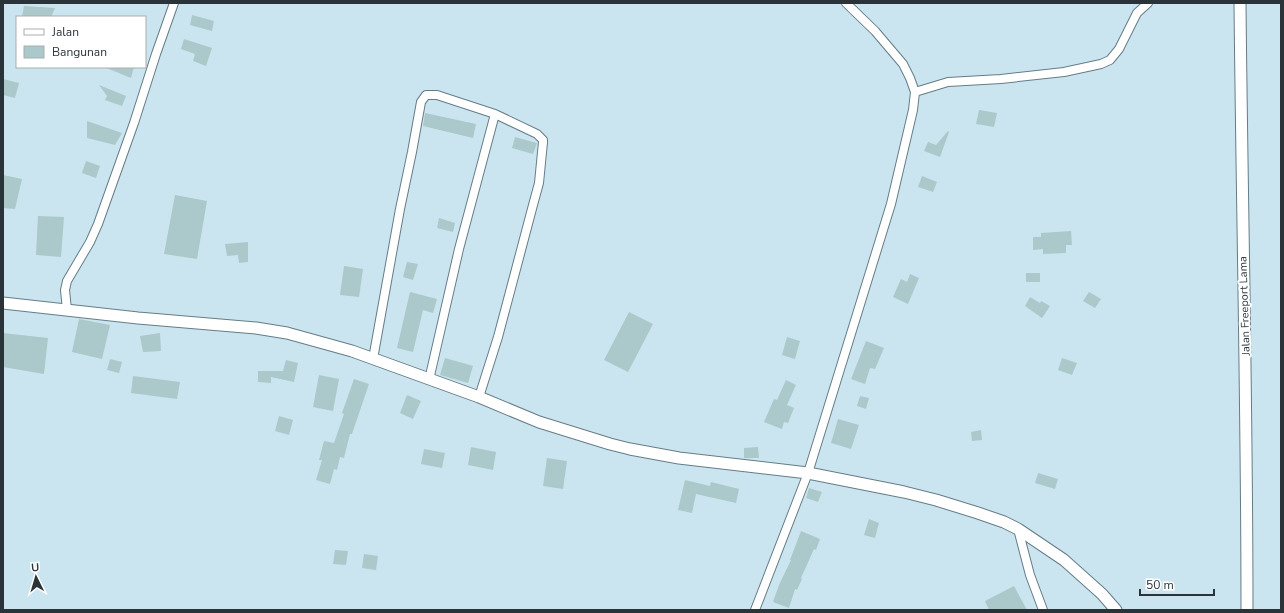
<svg xmlns="http://www.w3.org/2000/svg" width="1284" height="613" viewBox="0 0 1284 613" font-family="'Nunito Sans',sans-serif">
<rect width="100%" height="100%" fill="#cbe5f0"/>
<path fill="#abc8ca" d="M24,6L55,8L51,17H22Z
M192,15L214,21L212,31L190,25Z
M184,39L212,48L206,66L193,61L195,54L181,49Z
M104,67H134L131,78Z
M3,79L19,83L15,98L3,95Z
M99,85L126,96L122,106L105,100L107,96Z
M979,110L997,113L994,127L976,124Z
M425,113L476,124L473,138L423,126Z
M87,121L122,133L115,145L87,138Z
M948,131L949,132L940,157L924,151L928,142L936,145Z
M515,137L537,143L533,154L512,148Z
M86,161L100,166L96,178L82,173Z
M3,175L22,179L15,209L3,208Z
M922,176L937,182L933,192L918,187Z
M175,195L207,201L197,259L164,254Z
M38,216L64,217L61,257L36,255Z
M439,218L455,223L453,232L437,228Z
M1071,231L1072,245H1066V253L1043,254V249L1033,250V237H1041V233Z
M248,242V262L239,263L238,255L227,256L225,244Z
M407,262L418,264L413,280L403,277Z
M344,266L363,269L359,297L340,295Z
M1026,273H1040V282H1026Z
M910,274L919,278L908,304L893,297L901,279L907,282Z
M410,292L437,299L433,313L423,310L413,352L397,348Z
M1089,292L1101,299L1095,308L1083,301Z
M1030,297L1040,303L1041,301L1050,306L1042,318L1025,306Z
M629,312L653,324L628,372L604,360Z
M79,319L110,325L102,359L72,352Z
M3,333L48,338L44,374L3,367Z
M160,333L161,351L143,352L140,336Z
M787,337L800,341L795,359L782,355Z
M866,341L884,348L875,369L870,368L865,384L851,379Z
M445,358L473,366L468,383L440,375Z
M1062,358L1077,363L1072,375L1058,370Z
M110,359L122,362L119,373L107,370Z
M286,360L298,363L294,382L271,377V383L258,382V371H283Z
M319,375L339,379L333,411L313,407Z
M133,376L180,382L177,399L131,393Z
M354,379L369,384L352,434H350L344,458L340,457L337,470L334,469L330,484L316,480L322,460H319L324,441L334,443L344,414L342,413Z
M786,380L796,385L787,405L794,408L788,423L784,422L782,429L764,422L774,399L777,400Z
M407,395L421,401L413,419L400,413Z
M860,396L869,398L866,409L857,406Z
M279,416L293,420L289,435L275,431Z
M838,419L859,425L851,449L831,443Z
M981,430L982,440L972,441L971,432Z
M471,447L496,452L493,470L468,465Z
M758,447L759,458H744V448Z
M424,449L445,453L442,468L421,464Z
M547,458L567,461L563,489L543,486Z
M1038,473L1058,479L1055,489L1035,483Z
M685,480L710,486L711,482L739,489L736,503L696,494L692,513L678,510Z
M809,488L822,492L818,502L806,498Z
M869,519L879,523L875,538L864,535Z
M801,531L820,539L816,550L814,549L801,578L802,579L797,590L795,589L789,608L773,602L779,585L791,560H790Z
M335,550L348,551L346,565L333,564Z
M364,554L378,556L376,570L362,568Z
M1014,586L1027,610H989L985,601Z"/>
<g fill="none" stroke-linecap="round" stroke-linejoin="round">
<g stroke="#657c86" stroke-width="10">
<path id="street" d="M915,92L948,82L1001,79L1064,72L1101,64L1110,60L1119,49L1137,13L1148,3
M67,310L65,290L67,281L90,242L98,224L134,123L156,54L174,3
M373,359L400,209L412,152L421,102L426,95H437L495,114L537,134L543,140V142L539,183L533,205L498,337L479,397
M429,380L459,249L495,114
M1018,529L1030,575L1043,610
M755,610L808,473L891,204L913,110L915,92L910,78L903,64L875,31L846,3"/>
</g>
<g stroke="#657c86" stroke-width="13">
<path id="secondary" d="M1240,3C1242,205 1247,408 1247,610
M3,303L138,318L256,328L287,333L352,351L479,397L539,422L610,444L630,449L679,458L808,473L904,492L936,500L978,513L1004,522L1018,529L1064,560L1102,594L1116,610"/>
</g>
<use href="#street" stroke="#fff" stroke-width="8"/>
<use href="#secondary" stroke="#fff" stroke-width="11"/>
</g>
<g text-anchor="middle" stroke-width="4" stroke-linejoin="round" paint-order="stroke">
<g font-size="11" fill="#2a3438" stroke="#fff">
<text transform="translate(1244 306) rotate(-92)" y="4">Jalan Freeport Lama</text>
</g>
</g>
<rect width="1284" height="613" fill="none" stroke="#2a3438" stroke-width="8"/>
<rect x="16" y="16" width="130" height="52" fill="#ffffff" stroke="#aaaeaf"/>
<rect x="24" y="29" width="20" height="6" fill="#ffffff" stroke="#aaaeaf"/>
<text x="52" y="36" font-size="12" fill="#2a3438">Jalan</text>
<rect x="24" y="46" width="20" height="12" fill="#abc8ca" stroke="#aaaeaf"/>
<text x="52" y="56" font-size="12" fill="#2a3438">Bangunan</text>
<g transform="translate(36 577) rotate(355)" stroke="#ffffff" stroke-width="3" paint-order="stroke">
<path d="M0-3L7 15L0 10L-7 15Z" fill="#2a3438"/>
<text y="-6" font-size="11" font-weight="bold" text-anchor="middle" fill="#2a3438">U</text>
</g>
<path d="M1140 589v6h74v-6" fill="none" stroke="#2a3438" stroke-width="2"/>
<text x="1146" y="589" font-size="12" fill="#2a3438" stroke="#ffffff" stroke-width="3" paint-order="stroke">50 m</text>
</svg>
